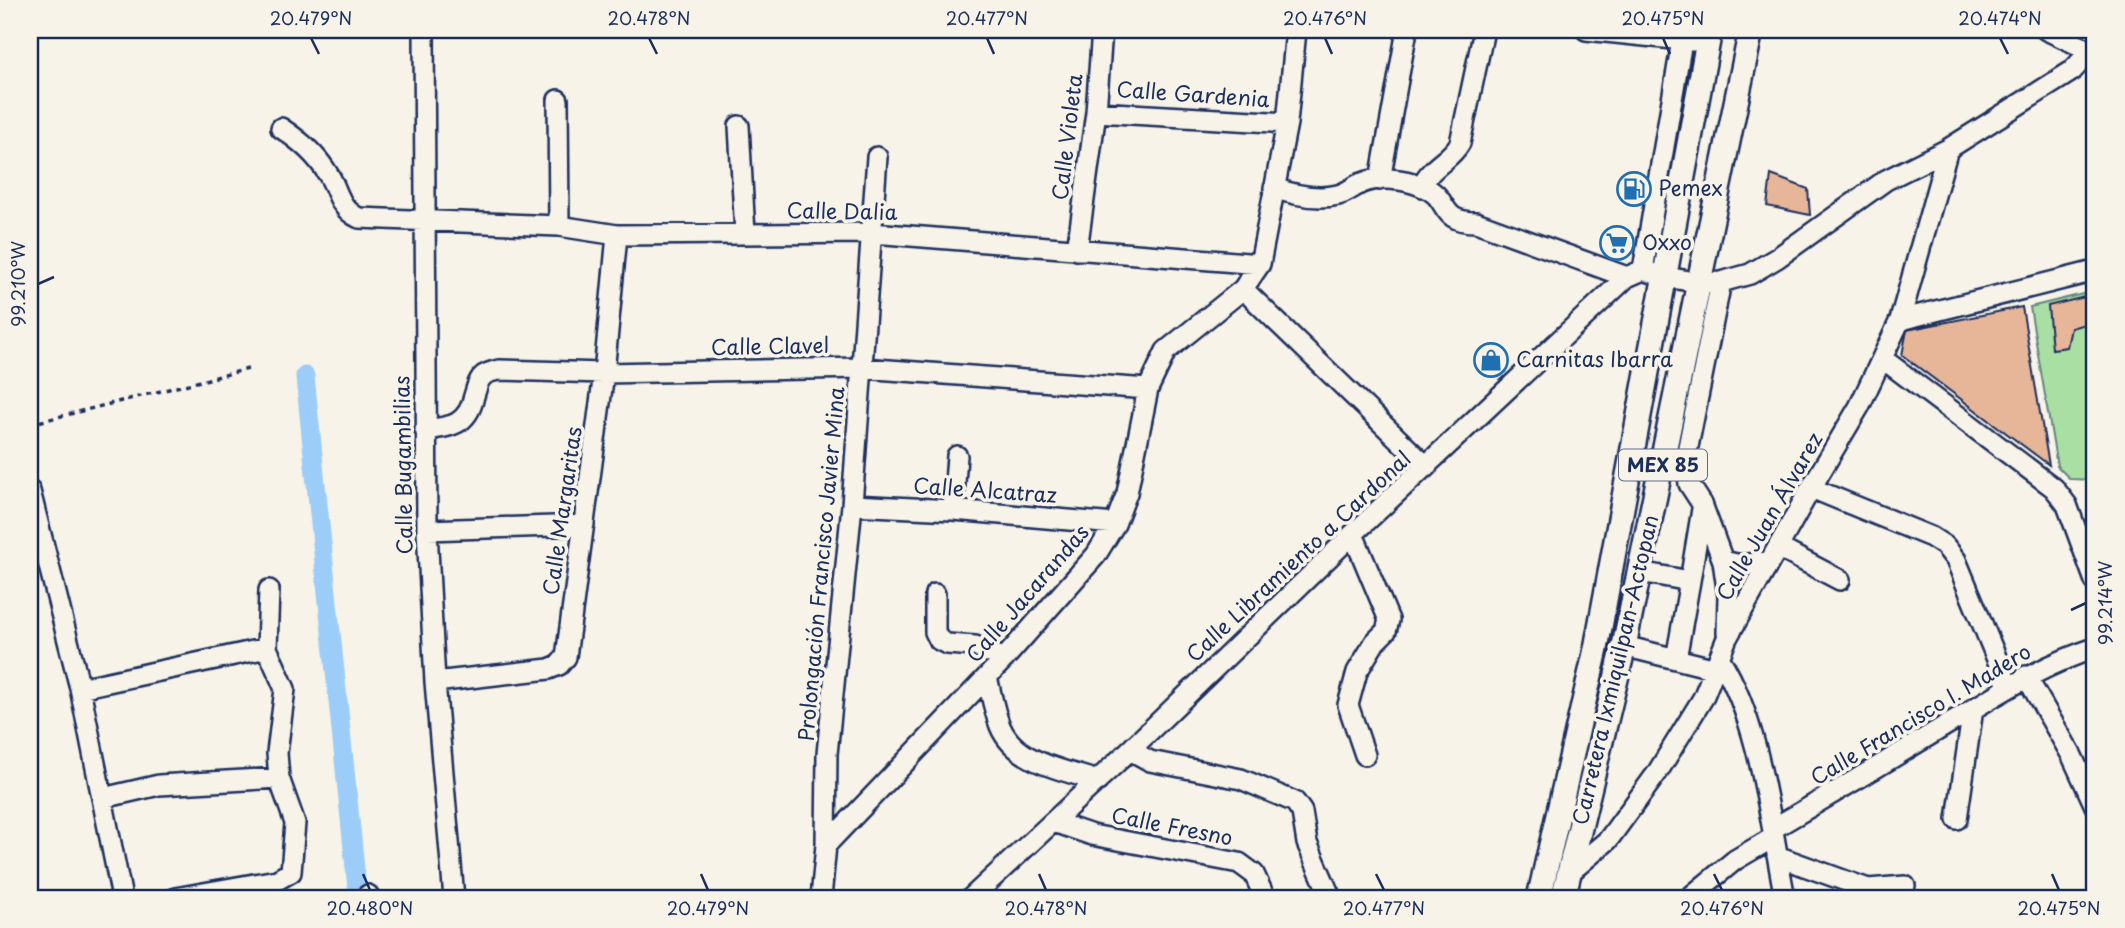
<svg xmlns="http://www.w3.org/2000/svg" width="2125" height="928" viewBox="0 0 2125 928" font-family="'Playpen Sans',sans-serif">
<rect width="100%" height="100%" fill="#f7f3e8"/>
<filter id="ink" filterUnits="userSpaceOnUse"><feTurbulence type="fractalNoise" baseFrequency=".0143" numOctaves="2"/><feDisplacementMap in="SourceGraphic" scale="14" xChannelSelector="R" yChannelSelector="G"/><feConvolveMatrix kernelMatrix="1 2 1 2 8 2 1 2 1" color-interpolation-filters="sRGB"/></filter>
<g filter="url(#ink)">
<path fill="#a9dfa3" stroke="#628780" stroke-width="2" d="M2095,291V480L2070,479L2057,466L2030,307Z"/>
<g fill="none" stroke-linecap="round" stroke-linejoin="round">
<path stroke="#9bcdf8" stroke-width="19" d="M305,376L358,898"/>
</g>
<path fill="#e7b698" stroke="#1b2f5e" stroke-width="2" d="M1771,175L1808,189L1810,215L1767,206Z
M2093,295L2095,321L2071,328L2067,347L2052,349L2048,306Z
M2022,307L2034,378L2049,465L1902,355L1907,330Z"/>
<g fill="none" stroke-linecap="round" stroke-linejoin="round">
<g stroke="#1b2f5e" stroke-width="24">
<path id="minor" d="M424,30L427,530L435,682L454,898
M1586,30L1693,41
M2046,30L2091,51
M558,100L559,226
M1096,112L1287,123
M739,126L745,234
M281,128C300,141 316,154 328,174C339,191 338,208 359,218L559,226L617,235L873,233L1260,264
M1380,180L1407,30
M1422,186C1430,166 1450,161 1460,143L1484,30
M1274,188C1294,195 1317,200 1338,195C1347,193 1354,186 1362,183C1379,176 1405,179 1421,186C1452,197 1436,222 1476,222L1627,277
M1077,250L1096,112L1102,30
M1643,270L1682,41
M1721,282L1686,457L1689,484L1702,504L1723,561L1728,596L1727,633
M1243,289L1427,467
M1900,320L2095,271
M1883,359L2054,488L2067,505L2095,581
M425,430C451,427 468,425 474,396C476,390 478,380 483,376C486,373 494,371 499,370L604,373L862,368L1148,389
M1811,488L1931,537L1945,546L1956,560L2008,686
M30,491L80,688L122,898
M852,505L953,510L1115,524
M953,510L957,456
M427,530L584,525
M1353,534L1389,620L1386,631L1375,642L1357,672L1348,705L1365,755
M1779,548L1840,580
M1723,561L1741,565L1770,561
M1640,572L1690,581L1702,509
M935,594V632L939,640L947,644L975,646L1004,659
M1624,646L1716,669
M1676,659L1690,581
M1720,659C1761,724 1770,823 1785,898
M2026,676L2072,756L2095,806
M987,677C991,693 994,711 1000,726C1015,763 1064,770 1098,781
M435,682L549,669L559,665L566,657L604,373L617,235
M80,688L267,648
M1130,750L1150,761L1241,779L1295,802L1302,812L1307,843L1331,898
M103,798L159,785L279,778
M1957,819L1973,709
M1054,822L1092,835L1239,863L1254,874L1265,898
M1774,828C1834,793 1894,757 1953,721C2002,692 2040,666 2095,648
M826,845L1004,659L1096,555L1115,524L1127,493L1148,389L1166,351L1243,289L1260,264L1287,123L1296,30
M1777,856L1868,889L1905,886
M1569,873L1608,840L1657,773L1703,698L1727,638L1811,488L1859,407L1900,320L1948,149
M368,895V898
M175,898L277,880L291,872L295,823L279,778L277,753L285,689L267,648L269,590
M821,898L826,845L827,754L852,505L877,157
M971,898L1130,750L1353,534L1627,277L1643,270L1666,277L1701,283L1721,282L1750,274L1777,258L1886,180L1948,149L2072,71L2095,46
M1689,898L1735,860L1774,837"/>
</g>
<g stroke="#1b2f5e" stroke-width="28">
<path id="major" d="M1539,898L1596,649L1710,30
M1563,898L1624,646L1751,30"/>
</g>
<path stroke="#1b2f5e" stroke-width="3.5" stroke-dasharray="5 5" stroke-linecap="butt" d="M30,424L248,369"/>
<use href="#minor" stroke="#f7f3e8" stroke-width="19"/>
<use href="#major" stroke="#f7f3e8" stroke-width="23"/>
</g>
</g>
<path fill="none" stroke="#1b2f5e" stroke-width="2.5" d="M311,38L319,54M649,38L657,54M987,38L994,54M1325,38L1332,54M1663,38L1670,54M2000,38L2008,54M38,284L54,277M2071,610L2086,603M363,874L370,890M701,874L708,890M1039,874L1046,890M1376,874L1384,890M1714,874L1722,890M2052,874L2059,890"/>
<defs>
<g id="fuel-ring" transform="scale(1.75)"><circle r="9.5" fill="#f7f3e8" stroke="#1f6fb2" stroke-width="1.5"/><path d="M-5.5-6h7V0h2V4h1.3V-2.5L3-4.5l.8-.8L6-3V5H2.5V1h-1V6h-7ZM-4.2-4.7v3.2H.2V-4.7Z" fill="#1f6fb2"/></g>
<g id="supermarket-ring" transform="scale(1.75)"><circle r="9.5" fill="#f7f3e8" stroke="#1f6fb2" stroke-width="1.5"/><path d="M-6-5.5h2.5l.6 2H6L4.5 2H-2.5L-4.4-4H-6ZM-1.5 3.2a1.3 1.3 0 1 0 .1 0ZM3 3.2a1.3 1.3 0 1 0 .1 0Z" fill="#1f6fb2"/></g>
<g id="shop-ring" transform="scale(1.75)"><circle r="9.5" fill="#f7f3e8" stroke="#1f6fb2" stroke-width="1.5"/><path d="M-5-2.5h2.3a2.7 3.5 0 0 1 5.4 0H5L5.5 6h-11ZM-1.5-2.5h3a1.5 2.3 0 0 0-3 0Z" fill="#1f6fb2"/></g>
</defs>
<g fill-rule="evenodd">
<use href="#fuel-ring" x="1634" y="189"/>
<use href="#supermarket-ring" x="1617" y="243"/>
<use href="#shop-ring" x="1491" y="360"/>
</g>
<g text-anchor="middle" stroke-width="7" stroke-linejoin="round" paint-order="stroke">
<rect fill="#f7f3e8" stroke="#5d6a87" stroke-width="2" x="1619" y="449.5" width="88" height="31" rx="5"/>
<g font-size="19" font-weight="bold" fill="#1b2f5e">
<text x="1663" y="472">MEX 85</text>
</g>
<g font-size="21" fill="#1b2f5e" stroke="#f7f3e8">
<text transform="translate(1193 95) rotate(4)" y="7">Calle Gardenia</text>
<text transform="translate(1068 137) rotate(-83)" y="7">Calle Violeta</text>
<text transform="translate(842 212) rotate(1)" y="7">Calle Dalia</text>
<text transform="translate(770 347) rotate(-1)" y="7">Calle Clavel</text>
<text transform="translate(404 465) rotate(-91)" y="7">Calle Bugambilias</text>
<text transform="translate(985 491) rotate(4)" y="7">Calle Alcatraz</text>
<text transform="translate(563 511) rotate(-82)" y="7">Calle Margaritas</text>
<text transform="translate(1770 517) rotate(-60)" y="7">Calle Juan Álvarez</text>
<text transform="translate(1299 557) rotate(-43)" y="7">Calle Libramiento a Cardonal</text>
<text transform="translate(822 564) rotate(-85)" y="7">Prolongación Francisco Javier Mina</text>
<text transform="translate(1028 594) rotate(-49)" y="7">Calle Jacarandas</text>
<text transform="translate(1616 670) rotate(-77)" y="7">Carretera Ixmiquilpan-Actopan</text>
<text transform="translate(1921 715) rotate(-31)" y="7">Calle Francisco I. Madero</text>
<text transform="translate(1172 827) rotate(11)" y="7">Calle Fresno</text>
</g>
<g font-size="21" fill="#1b2f5e" stroke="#f7f3e8" text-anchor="start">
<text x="1658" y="196">Pemex</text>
<text x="1642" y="250">Oxxo</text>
<text x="1516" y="367">Carnitas Ibarra</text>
</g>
</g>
<rect width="2125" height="928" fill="none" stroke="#f7f3e8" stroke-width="77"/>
<rect x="38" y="38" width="2048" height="852" fill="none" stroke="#1b2f5e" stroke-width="2.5"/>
<g font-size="18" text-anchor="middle" fill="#1b2f5e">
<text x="311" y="25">20.479°N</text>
<text x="649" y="25">20.478°N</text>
<text x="987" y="25">20.477°N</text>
<text x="1325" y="25">20.476°N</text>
<text x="1663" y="25">20.475°N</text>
<text x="2000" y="25">20.474°N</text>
<text transform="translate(19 284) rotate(-90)" y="6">99.210°W</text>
<text transform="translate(2106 603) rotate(-90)" y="6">99.214°W</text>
<text x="370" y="915">20.480°N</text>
<text x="708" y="915">20.479°N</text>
<text x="1046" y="915">20.478°N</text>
<text x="1384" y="915">20.477°N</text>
<text x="1722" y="915">20.476°N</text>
<text x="2059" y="915">20.475°N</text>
</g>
</svg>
